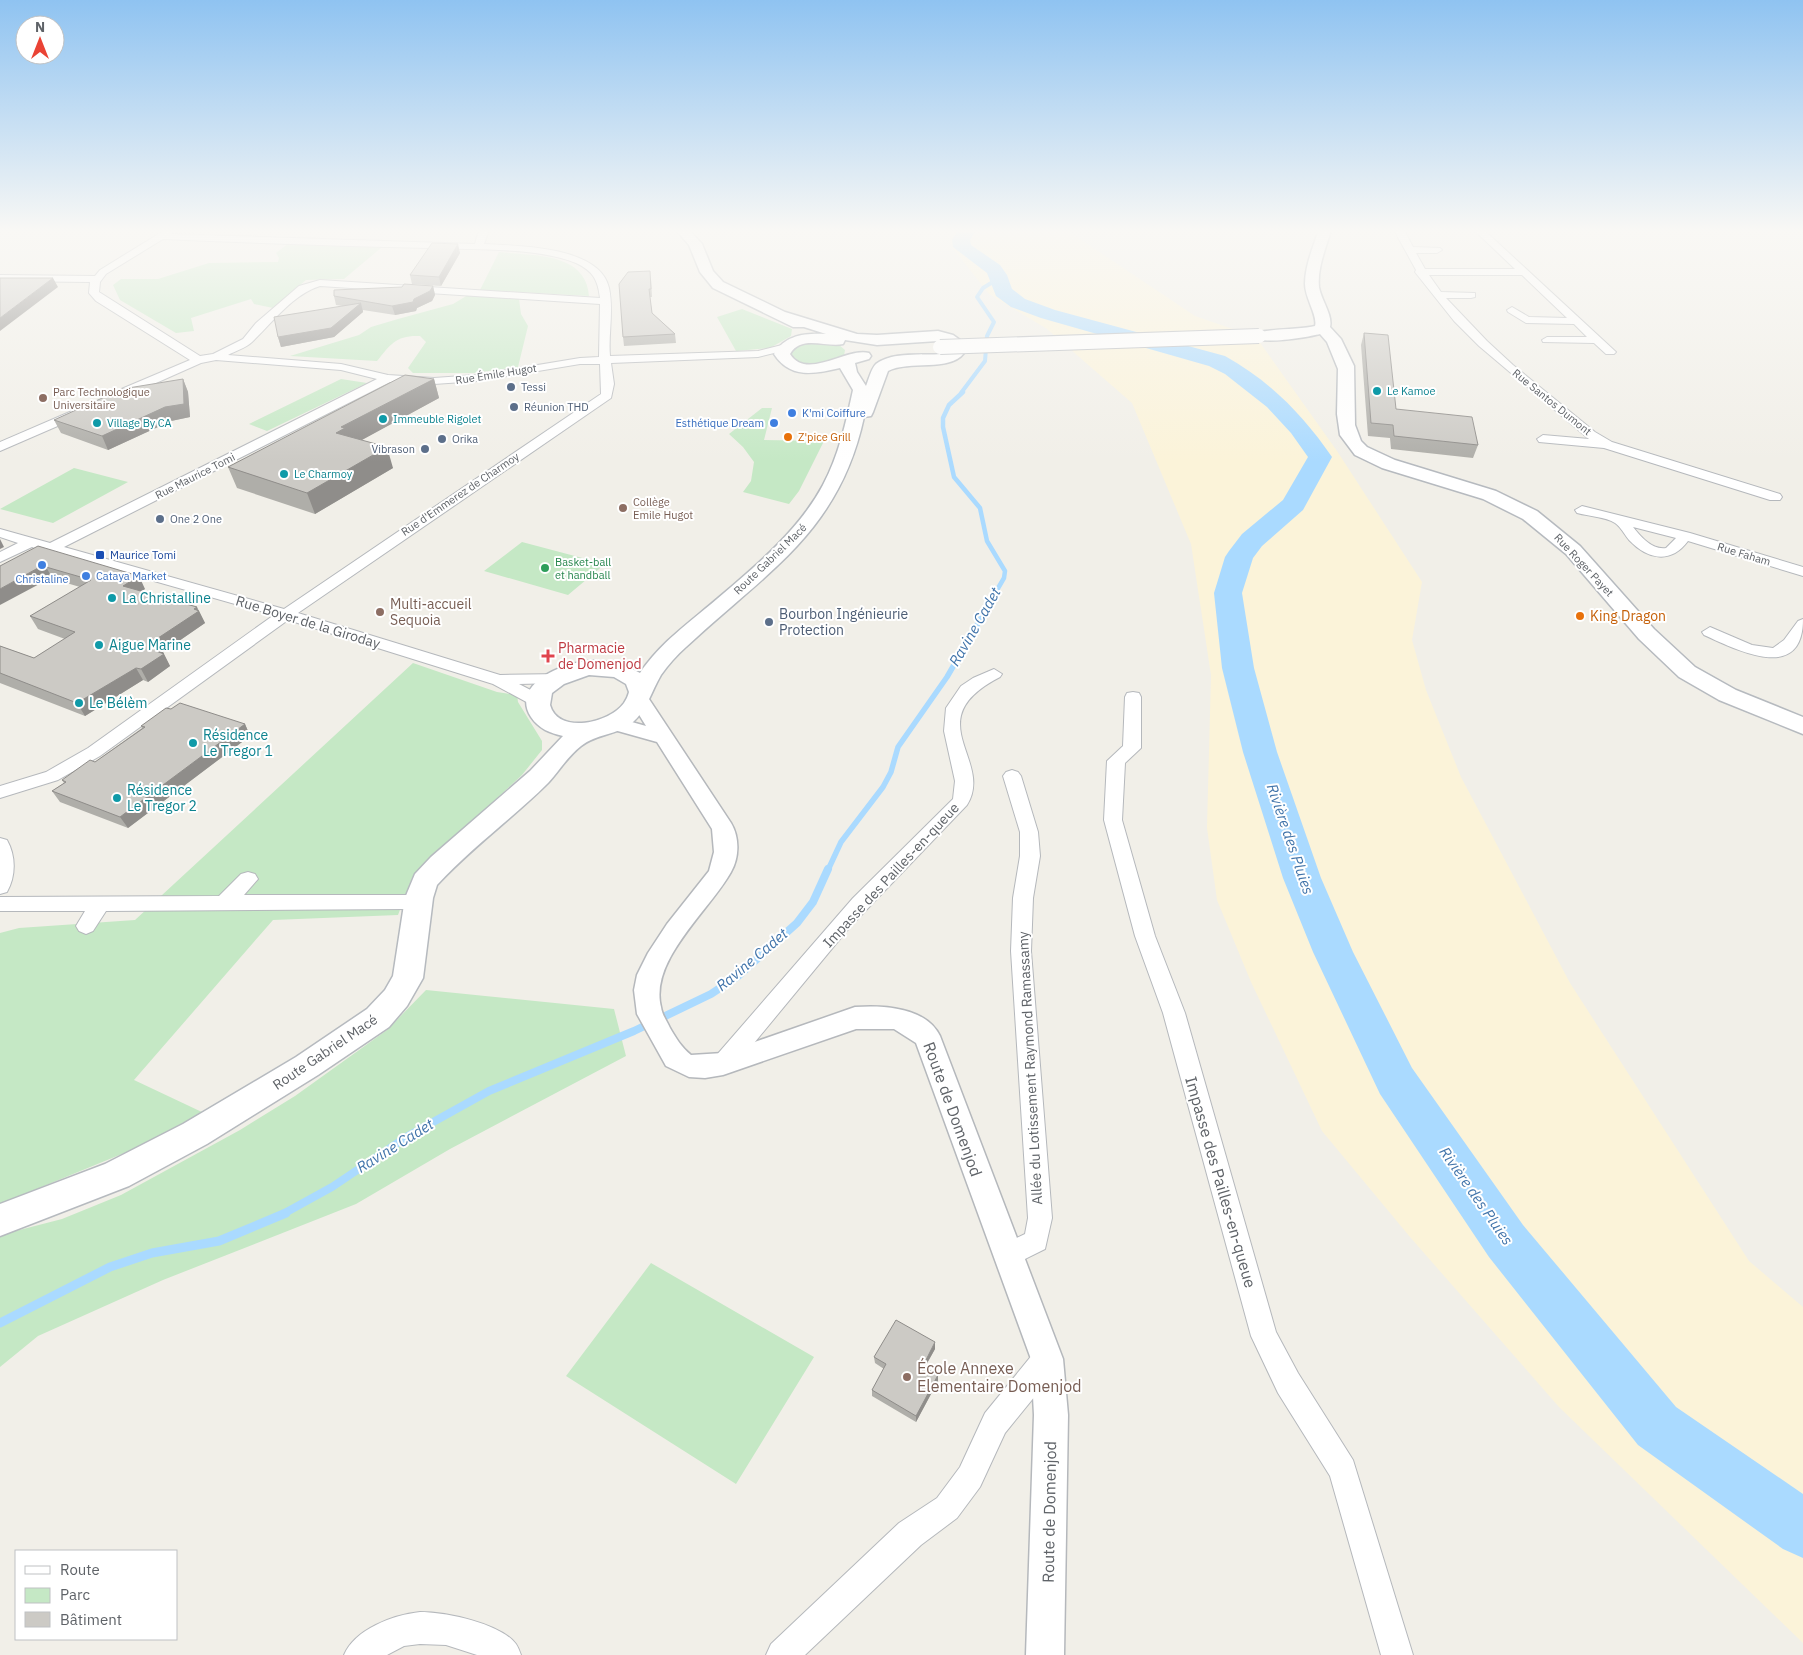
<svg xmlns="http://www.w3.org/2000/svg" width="1803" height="1655" viewBox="0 0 1803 1655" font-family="'IBM Plex Sans',sans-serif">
<rect width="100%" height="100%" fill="#f1efe8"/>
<path fill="#c5e8c5" d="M289,243L382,247L344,279L306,280L273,308L254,304L251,299L191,318L194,331L176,333L120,300L113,285L121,279H158L209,263L278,262L279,258L276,253Z
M499,252C533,256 586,252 589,296L480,290Z
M468,295L519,299L521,314L528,326L518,367L474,373H413L408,368L426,342L420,336C396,335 391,344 377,361L290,356L359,335L371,327L398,319L453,304Z
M742,309L792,329L791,336L770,348L736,351L717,317Z
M810,341L838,344L845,350L844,356C827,367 803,369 787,356L797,344Z
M341,379L367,383L267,431L249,424Z
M762,408H772L764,440L824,441L799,491L789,504L743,492L751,481L754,462L743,447L729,434Z
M74,468L128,482L53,523L0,509Z
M522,542L605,564L568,595L484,571Z
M413,663L497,692L517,695L518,702L542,741V750L522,775L412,878L398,915L273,920L134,1080L204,1113L156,1140L0,1204V933L19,928L135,920Z
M426,990L614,1009L626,1056L450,1149L356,1204L163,1280L38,1336L0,1367V1235L62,1219L121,1195L240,1130L295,1096L387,1030Z
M651,1263L814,1357L736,1484L566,1376Z"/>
<path fill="#fbf3d9" d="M949,230H1071V233L1195,316L1256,337L1337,451L1422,582L1412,640L1426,690L1461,777L1570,983L1749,1261L1803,1307V1643L1559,1407L1410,1237L1322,1131L1251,982L1217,900L1207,828L1211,675L1191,544L1132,403L1047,329L989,294L952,247Z"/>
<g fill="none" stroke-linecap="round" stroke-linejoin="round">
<path stroke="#aadaff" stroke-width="4" d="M961,393L985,361L987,336L994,322L977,297L983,288L1001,277"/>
<path stroke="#aadaff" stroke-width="4.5" d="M963,392L949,405L943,418V427L954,477L980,508L987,541L1005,571L1004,578L990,602"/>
<path stroke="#aadaff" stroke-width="5.5" d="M828,870L841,842L883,787L891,772L898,747L947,677L991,601"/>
<path stroke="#aadaff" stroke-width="8" d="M283,1214L332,1187L408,1136L489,1091L634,1031L711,994L738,976L797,923L813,902L828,869"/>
<path stroke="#aadaff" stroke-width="9" d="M0,1323L110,1267L152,1253L219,1241L286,1213"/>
<path fill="#aadaff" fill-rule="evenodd" d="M958,230H976L970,240L971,245L1000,265L1007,275L1012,289L1025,299L1055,310L1225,356C1270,381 1303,415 1332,457L1303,510L1262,546L1253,558L1242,593L1254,668L1277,752L1321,878L1353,952L1412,1068L1523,1225L1676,1407L1803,1494V1558L1783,1549L1638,1445L1489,1257L1380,1094L1313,952L1283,878L1243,752L1222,668L1214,593L1225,557L1229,551L1242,534L1283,500L1308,457L1291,433L1267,407L1225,374L1209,366L1041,318L1011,307L996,296L987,273L953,247L952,240Z"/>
<g stroke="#b5b8bc" stroke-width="2">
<path id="minor" d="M165,230H176L171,234L475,244L479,230H489L484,244C518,246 600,246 609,288C614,311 608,334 610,356L758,351L786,344L792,347L790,349L758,357L611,363L614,384L611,398L298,613L500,675L563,674L565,678L563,682L557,683L519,684L544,697L546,701L544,705H532L493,684L288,620L100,756L58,780L0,798V786L46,772L88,748L274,615L52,552H43L32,547L0,562V552L18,543L0,537V529L50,543L377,379L341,370L216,360L201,363L120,399H112V393L190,360L96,301L89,293L90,282L0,281V275L95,276L100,270ZM163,239C252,243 340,246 429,248C471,250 538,247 576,263C593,271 598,280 600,298L320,280L299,286L256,323L243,339L213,354L200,356L99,292L100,282L106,274ZM320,286L600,304L599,357L580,358L477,375L434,378L388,375L341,364L228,355C235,351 246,348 252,342C273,322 292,295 320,286ZM580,364H600L601,394L284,609L64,547L390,382L434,384L477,381Z
M1394,230H1404L1413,247L1440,248L1442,250L1437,253H1416L1425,269H1515L1474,230H1484L1616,352L1614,354H1606L1594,343L1543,342L1542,340L1547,337H1587L1574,324L1526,323L1508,312L1507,310L1512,307L1529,317L1567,318L1522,275H1429L1441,292L1475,293V297L1471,298H1446L1487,341L1513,365L1595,432L1612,442L1780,494L1782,497L1780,500H1770L1604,448L1539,442L1537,439L1543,435L1589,439L1479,346L1454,321L1415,272L1416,270Z
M79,408L85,412L83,415L0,451V442Z
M1582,506L1690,533L1803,567V576L1688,541C1671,564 1648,560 1629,540C1625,535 1620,526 1615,523C1606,517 1588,516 1577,513L1575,510ZM1633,527L1676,538L1666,548C1652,550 1641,537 1633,527Z
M1803,619C1803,684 1737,650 1704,635L1702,632L1710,627L1752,645L1773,648L1784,640L1798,621Z
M994,669L1002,674L1000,677C916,720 995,760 967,805L849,928L731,1071L723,1073L715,1071L712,1064L715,1057L853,898L953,799L955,781L944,731L946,708L961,686L973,678Z
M1133,692L1139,693L1141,697V748L1125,763L1122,820L1155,936L1185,1013L1276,1332L1298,1373L1353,1460L1413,1655H1381L1330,1476L1278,1393L1251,1336L1163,1013L1135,936L1104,820L1107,761L1123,746L1125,697L1127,693Z
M1012,770L1018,772L1021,776L1038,832L1040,856L1033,898L1031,951L1052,1218L1045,1249L1007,1268L998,1265L994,1256L998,1247L1025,1234L1028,1218L1011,951L1013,898L1020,856V832L1003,776L1006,772Z
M0,838L7,840C16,856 16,876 7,892L0,894Z
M248,872L255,874L258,879L244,895H407L419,891L426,893L429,898L426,903L409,909L106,911L93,931L86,934L79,931L76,926L85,911H0V897L219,896L241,874Z
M1047,1345L1057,1349L1061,1359L1057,1369L1005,1433L980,1487L957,1518L921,1545L805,1655H766L771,1644L899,1523L937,1498L960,1467L985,1413L1037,1349Z
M420,1612C445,1612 500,1623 516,1644C518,1647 520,1652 521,1655H477L446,1645L420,1644L404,1646L387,1655H344C355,1629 393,1615 420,1612Z"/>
</g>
<g stroke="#b5b8bc" stroke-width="3">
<path id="tertiary" d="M640,694L647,696L731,823C740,838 739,858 731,872C710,910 649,960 661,1007C662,1015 667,1021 670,1028C676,1038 681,1047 691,1055L723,1053L855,1007C883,1005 926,1007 940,1036L1063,1359L1068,1415L1064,1655H1026L1034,1415L1031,1359L916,1043L894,1029H856L723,1075L705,1078L689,1077L666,1066L637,1014L634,990L637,975L648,953L667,924L709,871L714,852L712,829L657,742L607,728L604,723L607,718L614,717L646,726L630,700L633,696Z"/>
</g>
<g stroke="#b6babf" stroke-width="3">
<path id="secondary" d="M676,230H689L702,244L713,271L723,282L785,312L857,334L877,335L938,331L953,335L960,340L964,353C950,372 909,360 888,371L873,412L871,416L864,417C839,533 766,572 686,647C677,655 668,665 661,675C651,692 647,710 632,723C617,735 596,734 581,746C568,756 559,771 548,783C513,818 471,848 437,885L433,898L423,978L407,1006L389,1027L318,1075L207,1144L129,1186L0,1236V1204L105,1164L183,1124L296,1057L367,1009L385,990L393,976L405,898L415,874L431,857L530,771L563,736C550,733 539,729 531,717C510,684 563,663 588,661C606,660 625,665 640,673C661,642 689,623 717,599C756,566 799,530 823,485C839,455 846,422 853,390L840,368C814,374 790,379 774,354C785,335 805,333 826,334L804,327H793L713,288L700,272L689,245ZM845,340L877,345L938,341L947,345L948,351L942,354C922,356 893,351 876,364C871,369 869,379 866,386L857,372L855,363L869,359L871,356L869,353C846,347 807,381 790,354C801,334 827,348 843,344ZM589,675L614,677L626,684L629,692C628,696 626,700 624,703C610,723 558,735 550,705L552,693L564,684Z
M1319,230H1331C1326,248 1317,268 1319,287C1321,300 1333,315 1330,327L1341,339L1354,366L1355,425L1361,441L1367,447L1395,460L1496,491L1537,511L1580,546L1654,629L1695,667L1736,690L1803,717V734L1719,700L1679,677L1639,639L1566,554L1523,519L1483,499L1382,468L1355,455L1340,435L1337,414L1338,369L1327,342L1320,334C1308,337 1259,346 1251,336C1257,328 1302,330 1315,326C1318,316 1305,298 1305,284C1305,266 1313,247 1319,230Z"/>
</g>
<use href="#minor" fill="#fff" fill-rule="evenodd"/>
<use href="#tertiary" fill="#fff" fill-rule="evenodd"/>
<use href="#secondary" fill="#fff" fill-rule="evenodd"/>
<g stroke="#b6babf" stroke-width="16" stroke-linecap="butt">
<path id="secondary-bridge" d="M940,347L1259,336"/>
</g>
<use href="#secondary-bridge" stroke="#fff" stroke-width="14"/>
</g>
<path fill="#afaea9" d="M460,253L441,286L412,284L410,275Z
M651,279L652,297H650L652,313L675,334L676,343L624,346L623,337Z
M433,286L435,295L432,301L417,308L416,311L395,315L363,310V312L334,337L281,347L278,337L343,306L336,305L334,296Z
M1364,333L1396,409L1478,445L1473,458L1391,449L1390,438L1368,436L1361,345Z
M183,379L188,392L190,417L171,421L108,450L61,433L54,420Z
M434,379L439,398L361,440L393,468L315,514L237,488L228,467Z
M38,546L145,589L141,591L197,607L205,623L163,652L170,666L148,682L143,680L85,716L0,683V646L34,658L65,639L38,629L30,616L80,587L53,579L45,581Z
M171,709L245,724L250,736L128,828L60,802L52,791L64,783L62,780L95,762L142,728L141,726Z
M935,1349L925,1367L938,1375V1381L916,1422L872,1396V1390L884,1369L875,1363L874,1357Z"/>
<path fill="#8f8d8a" d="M458,244L460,253L441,286L439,277Z
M53,278L58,287L0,331V318Z
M433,286L435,295L432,301L417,308L416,311L395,315L392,306L414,299Z
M361,303L363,312L334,337L281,347L278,337Z
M183,379L188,392L190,417L171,421L108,450L102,436Z
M434,379L439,398L351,446L336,433L341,427Z
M387,447L393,468L315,514L307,493Z
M0,539L4,547L0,549Z
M46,567L53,579L45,581L0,605V589L38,568Z
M139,576L145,589L129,599L123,586Z
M197,607L198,611H199L205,623L163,652L170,666L148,682L141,669L149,644Z
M136,668L143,680L85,716L77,703Z
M245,724L250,736L128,828L120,817Z
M935,1342V1349L922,1372L923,1366Z
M938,1375V1381L916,1422V1416Z"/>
<path fill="#cccac5" stroke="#8f8d8a" d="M432,243L458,244L439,277L410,275Z
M650,271L651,289H649L652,313L675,334L623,337L619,284L628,272Z
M0,278H53L0,318Z
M404,284L433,286L430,291L414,299L413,302L392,306L334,296V290L402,287Z
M361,303L331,328L278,337L274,317Z
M1364,333L1388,335L1396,409L1472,417L1478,445L1394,436L1393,425L1371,423Z
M405,375L434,379L341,427L345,428L336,433L387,447L307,493L228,467Z
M183,379L184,404L165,407L102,436L54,420L122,389Z
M38,546L139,576L123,586L197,607L194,609L199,611L149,644L161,648L156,651L164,654L141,669L136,668L77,703L0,673V646L34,658L75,632L30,616L91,580L46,567L38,568L0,589V566Z
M180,703L245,724L120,817L52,791L66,782L62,780L90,760L95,762L145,727L141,726L166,708L171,709Z
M896,1320L935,1342L923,1366L938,1375L916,1416L872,1390L886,1364L874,1357Z"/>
<linearGradient id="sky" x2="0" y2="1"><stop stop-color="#8fc3f1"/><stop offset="0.5" stop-color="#f9f8f5"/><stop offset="1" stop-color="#f9f8f5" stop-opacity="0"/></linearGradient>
<rect width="1803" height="462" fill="url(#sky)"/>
<g fill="#5c6f8a" stroke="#fff" stroke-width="2">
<circle cx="511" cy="387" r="5"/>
<circle cx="514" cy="407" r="5"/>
<circle cx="442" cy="439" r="5"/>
<circle cx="425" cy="449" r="5"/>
<circle cx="160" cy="519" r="5"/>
<circle cx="769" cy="622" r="5"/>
</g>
<g fill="#0f9aa8" stroke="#fff" stroke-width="2">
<circle cx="1377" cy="391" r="5"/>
<circle cx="383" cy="419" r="5"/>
<circle cx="97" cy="423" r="5"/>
<circle cx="284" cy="474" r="5"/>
<circle cx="112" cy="598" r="5"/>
<circle cx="99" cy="645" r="5"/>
<circle cx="79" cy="703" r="5"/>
<circle cx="193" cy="743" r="5"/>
<circle cx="117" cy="798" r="5"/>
</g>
<g fill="#8d6e63" stroke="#fff" stroke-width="2">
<circle cx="43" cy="398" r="5"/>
<circle cx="623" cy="508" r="5"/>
<circle cx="380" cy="612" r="5"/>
<circle cx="907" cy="1377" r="5"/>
</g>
<g fill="#3f7fe0" stroke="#fff" stroke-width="2">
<circle cx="792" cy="413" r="5"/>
<circle cx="774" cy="423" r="5"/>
<circle cx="42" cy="565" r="5"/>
<circle cx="86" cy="576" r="5"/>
</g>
<g fill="#e8710a" stroke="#fff" stroke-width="2">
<circle cx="788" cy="437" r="5"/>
<circle cx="1580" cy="616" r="5"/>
</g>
<rect fill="#1a4fb4" stroke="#fff" stroke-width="2" x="95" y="550" width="10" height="10" rx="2.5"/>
<circle fill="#2e9e5b" stroke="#fff" stroke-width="2" cx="545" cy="568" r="5"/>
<path fill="#e0444e" stroke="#fff" stroke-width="2" d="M545.5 648.5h5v5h5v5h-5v5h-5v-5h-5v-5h5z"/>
<g text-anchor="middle" stroke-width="4" stroke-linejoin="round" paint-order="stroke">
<g font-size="11" fill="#5f6368" stroke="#fff">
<text transform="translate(496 374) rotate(-9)" y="4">Rue Émile Hugot</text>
<text transform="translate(1552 402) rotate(39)" y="4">Rue Santos Dumont</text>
<text transform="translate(195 476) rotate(-27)" y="4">Rue Maurice Tomi</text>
<text transform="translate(460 494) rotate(-34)" y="4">Rue d'Emmerez de Charmoy</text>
<text transform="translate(1744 554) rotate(17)" y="4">Rue Faham</text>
<text transform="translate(770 559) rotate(-44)" y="4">Route Gabriel Macé</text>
<text transform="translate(1584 565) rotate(47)" y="4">Rue Roger Payet</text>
</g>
<g font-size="11" fill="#4e5e75" stroke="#fff" text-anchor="start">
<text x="521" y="391">Tessi</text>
<text x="524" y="411">Réunion THD</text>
<text x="452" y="443">Orika</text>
<text x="415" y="453" text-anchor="end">Vibrason</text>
<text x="170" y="523">One 2 One</text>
</g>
<g font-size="11" fill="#0d838f" stroke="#fff" text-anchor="start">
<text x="1387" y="395">Le Kamoe</text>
<text x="393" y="423">Immeuble Rigolet</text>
<text x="107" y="427">Village By CA</text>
<text x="294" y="478">Le Charmoy</text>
</g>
<g font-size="11" fill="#785e54" stroke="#fff" text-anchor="start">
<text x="53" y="396">Parc Technologique<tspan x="53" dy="13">Universitaire</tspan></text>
<text x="633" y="506">Collège<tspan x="633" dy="13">Emile Hugot</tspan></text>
</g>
<g font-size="11" fill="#366cbe" stroke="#fff" text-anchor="start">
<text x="802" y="417">K'mi Coiffure</text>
<text x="764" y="427" text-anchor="end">Esthétique Dream</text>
<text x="96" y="580">Cataya Market</text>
<text x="42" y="583" text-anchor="middle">Christaline</text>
</g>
<g font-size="11" fill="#c56008" stroke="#fff" text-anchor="start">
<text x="798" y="441">Z'pice Grill</text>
</g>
<g font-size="11" fill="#164399" stroke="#fff" text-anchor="start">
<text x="110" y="559">Maurice Tomi</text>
</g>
<g font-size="11" fill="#27864d" stroke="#fff" text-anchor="start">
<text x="555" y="566">Basket-ball<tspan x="555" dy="13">et handball</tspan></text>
</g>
<g font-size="14" fill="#0d838f" stroke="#fff" text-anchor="start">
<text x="122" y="603">La Christalline</text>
<text x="109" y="650">Aigue Marine</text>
<text x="89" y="708">Le Bélèm</text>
<text x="203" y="740">Résidence<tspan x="203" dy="16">Le Tregor 1</tspan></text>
<text x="127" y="795">Résidence<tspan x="127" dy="16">Le Tregor 2</tspan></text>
</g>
<g font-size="14" fill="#785e54" stroke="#fff" text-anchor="start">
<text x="390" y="609">Multi-accueil<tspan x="390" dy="16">Sequoia</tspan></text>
</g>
<g font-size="14" fill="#4e5e75" stroke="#fff" text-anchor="start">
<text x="779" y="619">Bourbon Ingénieurie<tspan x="779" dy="16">Protection</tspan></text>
</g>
<g font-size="14" fill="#c56008" stroke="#fff" text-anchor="start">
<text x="1590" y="621">King Dragon</text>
</g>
<g font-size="14" fill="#5f6368" stroke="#fff">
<text transform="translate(308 622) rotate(17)" y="5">Rue Boyer de la Giroday</text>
<text transform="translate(891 875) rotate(-47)" y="5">Impasse des Pailles-en-queue</text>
<text transform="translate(325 1052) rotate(-34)" y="5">Route Gabriel Macé</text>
<text transform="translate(1030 1068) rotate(-93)" y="5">Allée du Lotissement Raymond Ramassamy</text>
</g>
<g font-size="14" fill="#be3a42" stroke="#fff" text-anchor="start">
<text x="558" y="653">Pharmacie<tspan x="558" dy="16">de Domenjod</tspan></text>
</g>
<g font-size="15" font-style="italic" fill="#4174aa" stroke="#fff">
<text transform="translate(975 627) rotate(-60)" y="5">Ravine Cadet</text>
<text transform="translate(1290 839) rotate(71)" y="5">Rivière des Pluies</text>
<text transform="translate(752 960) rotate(-40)" y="5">Ravine Cadet</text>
<text transform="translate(395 1146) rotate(-32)" y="5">Ravine Cadet</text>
<text transform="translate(1476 1196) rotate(55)" y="5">Rivière des Pluies</text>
</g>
<g font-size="16" fill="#5f6368" stroke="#fff">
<text transform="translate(953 1109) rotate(70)" y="6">Route de Domenjod</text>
<text transform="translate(1221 1182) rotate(74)" y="6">Impasse des Pailles-en-queue</text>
<text transform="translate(1049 1512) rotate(-89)" y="6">Route de Domenjod</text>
</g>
<g font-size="16" fill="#785e54" stroke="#fff" text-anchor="start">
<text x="917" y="1374">École Annexe<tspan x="917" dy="18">Elementaire Domenjod</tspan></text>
</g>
</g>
<rect x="15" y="1550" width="162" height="90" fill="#ffffff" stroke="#bfc1c3"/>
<rect x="25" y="1566" width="25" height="8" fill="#ffffff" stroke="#bfc1c3"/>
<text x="60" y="1575" font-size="15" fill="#5f6368">Route</text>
<rect x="25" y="1588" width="25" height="15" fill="#c5e8c5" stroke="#bfc1c3"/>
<text x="60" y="1600" font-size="15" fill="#5f6368">Parc</text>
<rect x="25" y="1612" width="25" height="15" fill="#cccac5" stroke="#bfc1c3"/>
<text x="60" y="1625" font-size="15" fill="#5f6368">Bâtiment</text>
<g transform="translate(40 40)"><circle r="24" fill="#ffffff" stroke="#bfc1c3"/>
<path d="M0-4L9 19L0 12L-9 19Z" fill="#ea4335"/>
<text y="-8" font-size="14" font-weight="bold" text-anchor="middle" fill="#5f6368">N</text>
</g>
</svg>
